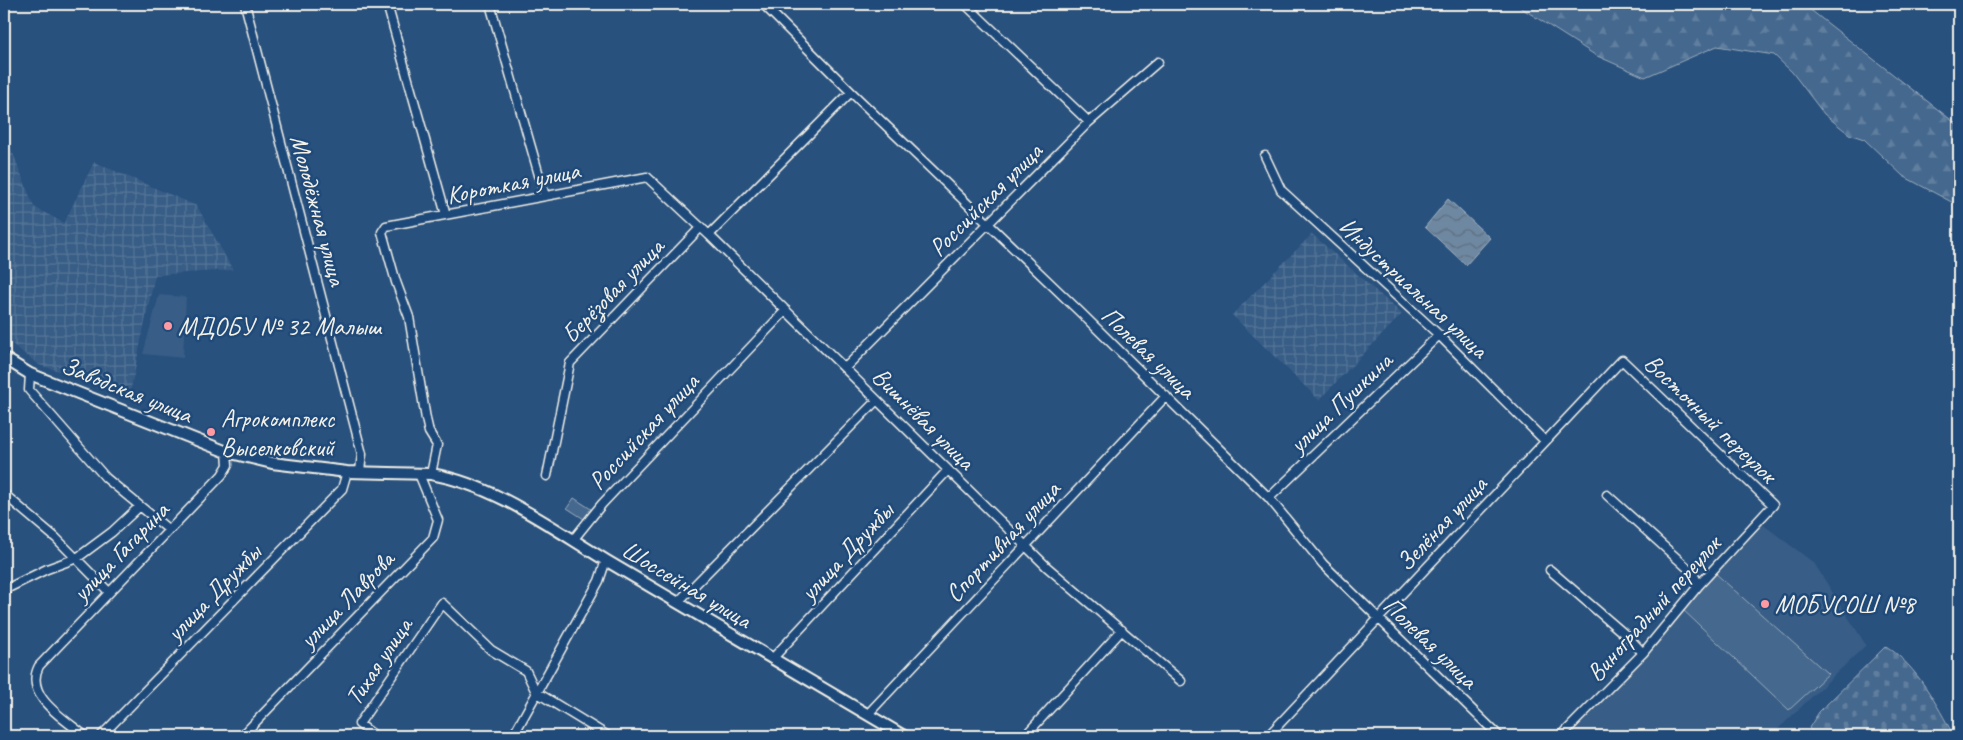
<svg xmlns="http://www.w3.org/2000/svg" width="1963" height="740" viewBox="0 0 1963 740" font-family="Caveat,sans-serif">
<defs>
<pattern id="industrial-grid" width="8" height="8" patternUnits="userSpaceOnUse" patternTransform="scale(1.25)"><rect width="8" height="8" fill="#375d86"/><path d="M0 4h8M4 0v8" fill="none" stroke="#557597"/></pattern>
<pattern id="forest-firs" width="22" height="20" patternUnits="userSpaceOnUse" patternTransform="scale(1.25)"><rect width="22" height="20" fill="#45688e"/><path d="M5 1l3.5 6h-7zM16 11l3.5 6h-7z" fill="#607e9e"/></pattern>
<pattern id="cemetery-stones" width="16" height="16" patternUnits="userSpaceOnUse" patternTransform="scale(1.25)"><rect width="16" height="16" fill="#45688e"/><path d="M2 7V4a2 2 0 0 1 4 0v3zM10 15v-3a2 2 0 0 1 4 0v3z" fill="#607e9e"/></pattern>
<pattern id="park-crowns" width="20" height="18" patternUnits="userSpaceOnUse" patternTransform="scale(1.25)"><rect width="20" height="18" fill="#45688e"/><path d="M2 6a3 3 0 1 1 6 0M12 15a3 3 0 1 1 6 0" fill="none" stroke="#607e9e"/></pattern>
<pattern id="water-waves" width="16" height="10" patternUnits="userSpaceOnUse" patternTransform="scale(1.25)"><rect width="16" height="10" fill="#6e88a2"/><path d="M0 5q4-4 8 0t8 0" fill="none" stroke="#5f6e7d"/></pattern>
</defs>
<rect width="100%" height="100%" fill="#28517e"/>
<filter id="ink" filterUnits="userSpaceOnUse"><feTurbulence type="fractalNoise" baseFrequency=".02" numOctaves="2"/><feDisplacementMap in="SourceGraphic" scale="10" xChannelSelector="R" yChannelSelector="G"/><feConvolveMatrix kernelMatrix="1 2 1 2 8 2 1 2 1" color-interpolation-filters="sRGB"/></filter>
<g filter="url(#ink)">
<path fill="#375d86" d="M159,295L186,297L183,358L143,354Z
M1761,523L1814,563L1866,645L1771,736H1562L1648,649Z"/>
<path fill="url(#industrial-grid)" d="M4,130L34,207L64,223L94,162L197,206L233,270L155,275L130,393L39,365L4,338Z
M1312,234L1402,314L1319,400L1232,315Z"/>
<path fill="#45688e" stroke="#9cacbb" d="M1714,572L1828,674L1789,710L1681,608Z"/>
<path fill="url(#forest-firs)" stroke="#9cacbb" d="M1515,4H1803L1959,126V206L1903,176L1864,139L1849,134L1824,114L1792,72L1774,55L1717,46L1645,77L1595,55Z"/>
<path fill="url(#cemetery-stones)" stroke="#9cacbb" d="M1886,646C1918,667 1936,704 1954,736H1816L1809,728L1819,712Z"/>
<path fill="url(#park-crowns)" stroke="#9cacbb" d="M574,498L591,509L584,519L567,508Z"/>
<path fill="url(#water-waves)" stroke="#a4b2be" d="M1448,199L1490,238L1466,265L1425,227Z"/>
<g fill="none" stroke-linecap="round" stroke-linejoin="round">
<g stroke="#f4f1e8" stroke-width="11">
<path id="minor" d="M245,4L362,454L360,471
M387,4L446,215
M490,4L545,196
M763,4L851,92L1080,312L1269,498L1323,564L1499,736
M965,4L1089,122
M1265,156L1281,190L1439,335L1545,441
M709,235L851,92
M845,368L1089,122L1158,62
M30,374L29,390L106,478L169,530
M431,474L437,445L429,432L426,419L409,317L396,282L382,232L386,226L647,177L709,235L1047,567L1181,681
M547,476L570,363L701,227
M4,494L56,538L108,591
M1607,495L1692,572L1699,585
M1269,498L1439,335
M573,540L602,504L786,310
M1550,570L1629,638L1643,653
M4,590L47,569L77,558L112,532L140,506
M678,602L877,400
M772,659L948,470
M868,714L1166,396
M85,736C65,719 23,696 39,666L222,475L228,465L227,452
M101,736L342,489L347,472
M242,736L433,538L438,520L419,474
M375,736L359,724L442,603L491,650L526,671L536,692L608,736
M513,736L599,581L606,560
M1025,736L1122,630
M1268,736L1622,360L1773,505L1699,585L1643,653L1561,736"/>
</g>
<g stroke="#f4f1e8" stroke-width="14">
<path id="secondary" d="M4,358L30,374L227,452L272,463L347,472L431,474C495,485 552,528 607,561C706,620 805,678 904,736"/>
</g>
<use href="#minor" stroke="#1f4a7a" stroke-width="8"/>
<use href="#secondary" stroke="#1f4a7a" stroke-width="10"/>
</g>
</g>
<g fill="#ff9aa2" stroke="#1f4a7a" stroke-width="2">
<circle cx="168" cy="326" r="5"/>
<circle cx="211" cy="432" r="5"/>
<circle cx="1765" cy="604" r="5"/>
</g>
<g text-anchor="middle" stroke-width="5" stroke-linejoin="round" paint-order="stroke">
<g font-size="25" fill="#f4f1e8" stroke="#1f4a7a">
<text transform="translate(513 182) rotate(-11)" y="9">Короткая улица</text>
<text transform="translate(985 199) rotate(-45)" y="9">Российская улица</text>
<text transform="translate(319 210) rotate(75)" y="9">Молодёжная улица</text>
<text transform="translate(1414 287) rotate(43)" y="9">Индустриальная улица</text>
<text transform="translate(612 290) rotate(-46)" y="9">Берёзовая улица</text>
<text transform="translate(1149 352) rotate(44)" y="9">Полевая улица</text>
<text transform="translate(127 389) rotate(22)" y="9">Заводская улица</text>
<text transform="translate(1340 402) rotate(-44)" y="9">улица Пушкина</text>
<text transform="translate(924 418) rotate(45)" y="9">Вишнёвая улица</text>
<text transform="translate(1711 418) rotate(44)" y="9">Восточный переулок</text>
<text transform="translate(643 431) rotate(-47)" y="9">Российская улица</text>
<text transform="translate(1441 523) rotate(-47)" y="9">Зелёная улица</text>
<text transform="translate(1002 541) rotate(-47)" y="9">Спортивная улица</text>
<text transform="translate(120 551) rotate(-46)" y="9">улица Гагарина</text>
<text transform="translate(846 551) rotate(-47)" y="9">улица Дружбы</text>
<text transform="translate(687 584) rotate(31)" y="9">Шоссейная улица</text>
<text transform="translate(213 592) rotate(-46)" y="9">улица Дружбы</text>
<text transform="translate(346 599) rotate(-46)" y="9">улица Лаврова</text>
<text transform="translate(1653 608) rotate(-48)" y="9">Виноградный переулок</text>
<text transform="translate(1431 642) rotate(44)" y="9">Полевая улица</text>
<text transform="translate(378 661) rotate(-56)" y="9">Тихая улица</text>
</g>
<g font-size="25" fill="#f4f1e8" stroke="#1f4a7a" text-anchor="start">
<text x="178" y="335">МДОБУ № 32 Малыш</text>
<text x="221" y="427">Агрокомплекс<tspan x="221" dy="29">Выселковский</tspan></text>
<text x="1775" y="613">МОБУСОШ №8</text>
</g>
</g>
<rect width="1963" height="740" fill="none" stroke="#1f4a7a" stroke-width="20"/>
<rect x="10" y="10" width="1943" height="720" fill="none" stroke="#f4f1e8" stroke-width="2" filter="url(#ink)"/>
</svg>
